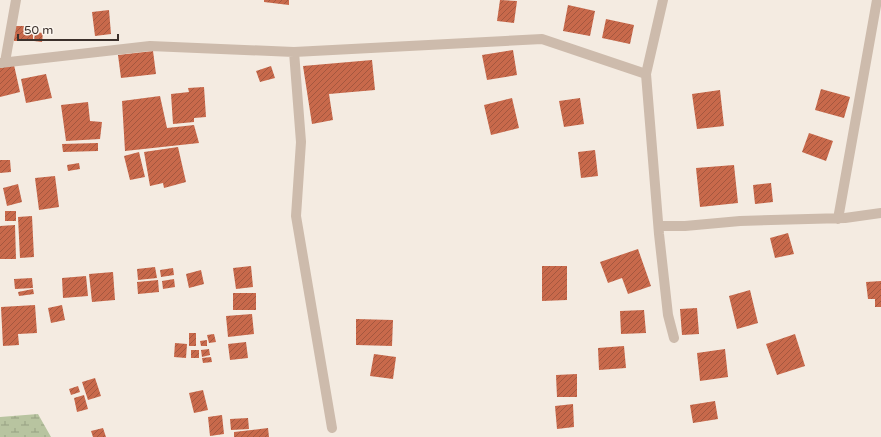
<svg xmlns="http://www.w3.org/2000/svg" width="881" height="437" viewBox="0 0 881 437" font-family="'Varela Round',sans-serif">
<defs>
<pattern id="wetland-marsh" width="20" height="14" patternUnits="userSpaceOnUse"><rect width="20" height="14" fill="#b8c4a0"/><path d="M1 5h8M5 5V1M11 12h8M15 12V8" fill="none" stroke="#97a083"/></pattern>
<pattern id="building-hatch" width="6" height="6" patternUnits="userSpaceOnUse"><rect width="6" height="6" fill="#c8694b"/><path d="M-1 1l2-2M0 6l6-6M5 7l2-2" fill="none" stroke="#a4573f"/></pattern>
</defs>
<rect width="100%" height="100%" fill="#f4ebe1"/>
<path fill="url(#wetland-marsh)" d="M38,414L51,437H0V417Z"/>
<path fill="url(#building-hatch)" d="M264,0H289V5L264,2Z
M500,0L517,1L514,23L497,21Z
M568,5L595,11L590,36L563,31Z
M109,10L111,34L95,36L92,12Z
M606,19L634,25L630,44L602,38Z
M14,26H33V41H14Z
M35,32L43,33L42,42L34,41Z
M513,50L517,75L487,80L482,55Z
M153,51L156,74L121,78L118,55Z
M372,60L375,90L329,94L333,120L312,124L303,66Z
M14,65L20,92L0,97V68Z
M271,66L275,78L260,82L256,71Z
M46,74L52,98L26,103L21,79Z
M204,87L206,117L194,118V122L173,124L171,94L189,92L188,88Z
M821,89L850,97L844,118L815,110Z
M720,90L724,126L697,129L692,94Z
M160,96L167,128L194,125L199,143L125,151L122,101Z
M512,98L519,128L491,135L484,105Z
M580,98L584,124L564,127L559,101Z
M88,102L90,121L102,122L100,139L66,141L61,105Z
M809,133L833,141L826,161L802,152Z
M98,143V151L63,152L62,144Z
M178,147L186,182L164,188L163,183L150,186L144,152Z
M595,150L598,176L581,178L578,152Z
M139,152L145,177L130,180L124,156Z
M0,160H10L11,172L0,173Z
M79,163L80,169L68,171L67,165Z
M734,165L738,203L700,207L696,168Z
M55,176L59,207L39,210L35,178Z
M771,183L773,202L755,204L753,185Z
M18,184L22,202L7,206L3,188Z
M5,211H16V221H5Z
M32,216L34,257L20,258L18,217Z
M15,225L16,259H0V226Z
M788,233L794,254L775,258L770,238Z
M638,249L651,286L628,294L622,278L608,283L600,262Z
M251,266L253,287L236,289L233,268Z
M542,266H567V300L542,301Z
M155,267L157,278L138,280L137,269Z
M173,268L174,275L161,277L160,270Z
M201,270L204,284L189,288L186,274Z
M113,272L115,300L92,302L89,274Z
M86,276L88,296L63,298L62,278Z
M32,278L33,288L15,289L14,279Z
M174,279L175,287L163,289L162,281Z
M158,280L159,292L138,294L137,282Z
M881,281V307H875V299H868L866,282Z
M33,289L34,294L19,296L18,292Z
M750,290L758,323L737,329L729,296Z
M233,293H256V310H233Z
M35,305L37,333L18,334L19,345L3,346L1,307Z
M62,305L65,320L51,323L48,308Z
M697,308L699,334L682,335L680,309Z
M644,310L646,333L621,334L620,311Z
M252,314L254,334L228,337L226,316Z
M356,319L393,320L392,346L356,345Z
M189,333H196V346H189Z
M214,334L216,342L209,343L207,335Z
M795,334L805,366L777,375L766,344Z
M207,340V346H201L200,341Z
M246,342L248,358L230,360L228,344Z
M175,343L187,344L186,358L174,357Z
M624,346L626,368L599,370L598,348Z
M209,349L210,355L202,357L201,350Z
M725,349L728,377L700,381L697,353Z
M191,350H199V358H191Z
M374,354L396,357L393,379L370,376Z
M211,357L212,362L203,363L202,358Z
M577,374V397H557L556,375Z
M95,378L101,396L88,400L82,382Z
M78,386L80,392L71,395L69,389Z
M203,390L208,410L194,413L189,393Z
M84,395L88,409L77,412L74,398Z
M715,401L718,419L693,423L690,405Z
M573,404L574,427L557,429L555,406Z
M222,415L224,434L210,436L208,417Z
M248,418L249,429L231,430L230,419Z
M103,428L106,437H93L91,431Z
M268,428L269,437H234V432Z"/>
<g fill="none" stroke-linecap="round" stroke-linejoin="round">
<path stroke="#cdbbac" stroke-width="10" d="M663,0L646,74L659,234L668,315L674,338
M294,52L301,142L296,216L332,428
M5,62L16,0
M0,63L150,46L294,52L542,39L646,74
M838,219L877,0
M659,226H685L740,221L845,218L881,213"/>
</g>
<path d="M18 34v6h100v-6" fill="none" stroke="#3b302b" stroke-width="2"/>
<text x="24" y="34" font-size="12" fill="#3b302b" stroke="#fbf5ee" stroke-width="3" paint-order="stroke">50 m</text>
</svg>
